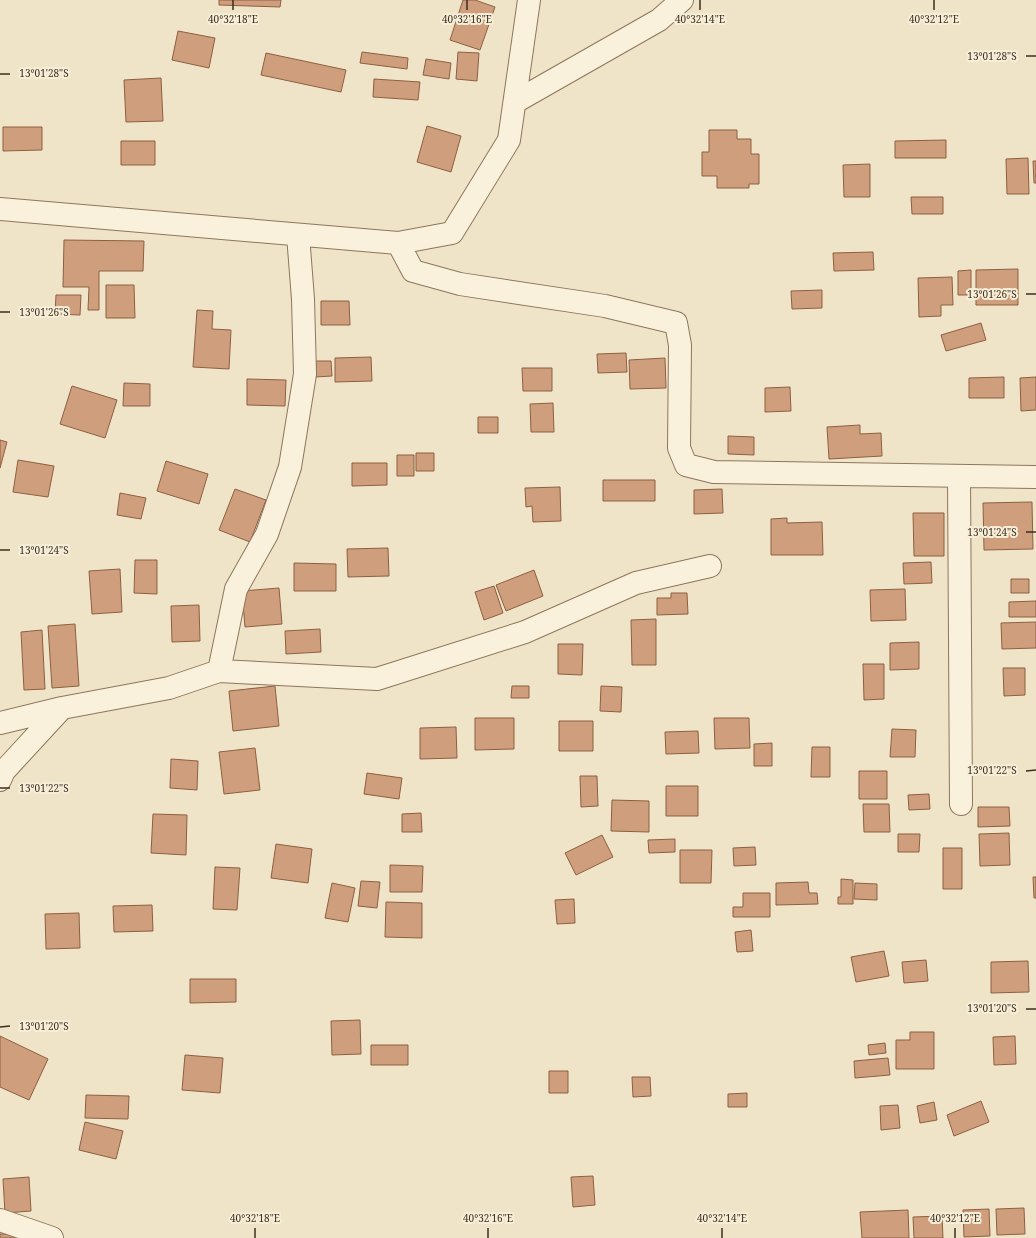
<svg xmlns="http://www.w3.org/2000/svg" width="1036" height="1238" viewBox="0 0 1036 1238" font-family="'Noto Serif',serif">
<rect width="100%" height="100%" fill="#f0e4c8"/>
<path fill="#cf9f7d" stroke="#8d5f41" d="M219,0H281L280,7L219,5Z
M463,0H475L495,7L480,50L450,40Z
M178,31L215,38L209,68L172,60Z
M362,52L408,58L407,69L360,63Z
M458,52L479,53L477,81L456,79Z
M266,53L346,70L341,92L261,75Z
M426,59L451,63L449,79L423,75Z
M161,78L163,121L126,122L124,80Z
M374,79L420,82L418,100L373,97Z
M427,126L461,136L451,172L417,162Z
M3,127H42V150L3,151Z
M709,130H737V139H751V154H759V184H749V188H717V176H702V152H709Z
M946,140V158H895V141Z
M121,141H155V165H121Z
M1028,158L1029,194H1007L1006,159Z
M1033,161H1036V183H1034Z
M870,164V197H844L843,165Z
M911,197H943V214H912Z
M64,240L144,241L143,271H99V310H88L89,287H63Z
M873,252L874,270L834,271L833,253Z
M1018,269V305H976V270Z
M971,270V295H958V271Z
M952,277L953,305H941V316L919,317L918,278Z
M106,285H134L135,318H106Z
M822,290V308L792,309L791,291Z
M56,295H81L80,315L55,314Z
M321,301H349L350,325H321Z
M197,310L213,311L212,329L231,330L229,369L193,367Z
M981,323L986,340L946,351L941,335Z
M626,353L627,372L598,373L597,354Z
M371,357L372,381L335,382V358Z
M665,358L666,388L630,389L629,360Z
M314,361H331L332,376L315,377Z
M522,368H552V391H523Z
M1004,377V398H969V378Z
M1036,377V410L1021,411L1020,378Z
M247,379L286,380L285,406L247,405Z
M124,383L150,384V406H123Z
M72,386L117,400L105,438L60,424Z
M790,387L791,411L765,412V388Z
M553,403L554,432H531L530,404Z
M478,417H498V433H478Z
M860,425V434L881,433L882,456L829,459L827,427Z
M728,436L754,437V455L728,454Z
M0,440L7,442L0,468Z
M416,453H434V471H416Z
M397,455H414V476H397Z
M18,460L54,466L48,497L13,492Z
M166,461L208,474L199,504L157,491Z
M352,463H387V485L352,486Z
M603,480H655V501H603Z
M560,487L561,521L533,522L532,506L526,507L525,488Z
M235,489L266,500L250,542L219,530Z
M722,489L723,513L694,514V490Z
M120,493L146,498L141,519L117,515Z
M1032,502L1033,549L984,550L983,503Z
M913,513H944V556H914Z
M787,518V523L822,522L823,555H771V519Z
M388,548L389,576L348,577L347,549Z
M135,560H157V594L134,593Z
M931,562L932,583L904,584L903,563Z
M294,563L336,564V591H294Z
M120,569L122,612L92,614L89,571Z
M534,570L543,596L506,611L496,585Z
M1011,579H1029V593H1011Z
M494,586L503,613L484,620L475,592Z
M279,588L282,624L245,627L242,591Z
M905,589L906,620L871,621L870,590Z
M671,593H687L688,614L657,615V598H671Z
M1036,601V617H1009V602Z
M199,605L200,641L172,642L171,606Z
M656,619V665H632L631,620Z
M1036,622V648L1002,649L1001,623Z
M75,624L79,686L52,688L48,626Z
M320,629L321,652L286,654L285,631Z
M42,630L45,689L24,690L21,632Z
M919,642V669L890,670V643Z
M558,644H583L582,675L558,674Z
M863,664H884V699L864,700Z
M1003,668H1025V695L1004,696Z
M275,686L279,726L233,731L229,691Z
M512,686H529V698H511Z
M601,686L622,687L621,712L600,711Z
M475,718H514V749L475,750Z
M714,718H749L750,748L715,749Z
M559,721H593V751H559Z
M456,727L457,758L420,759V728Z
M892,729L916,730L915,757H890Z
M698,731L699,753L666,754L665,732Z
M772,743V766H754V744Z
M812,747H830V777H811Z
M255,748L260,790L224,794L219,752Z
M171,759L198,761L197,790L170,788Z
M859,771H887V799H859Z
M367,773L402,778L399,799L364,794Z
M580,776H597L598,806L581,807Z
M666,786H698V816H666Z
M929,794L930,809L909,810L908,795Z
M612,800L649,801V832L611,831Z
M863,804H889L890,832H864Z
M978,807H1009L1010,826L978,827Z
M421,813L422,832H402V814Z
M153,814L187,815L186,855L151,853Z
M1009,833L1010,865L980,866L979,834Z
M898,834H920L919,852H898Z
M602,835L613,857L576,875L565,853Z
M675,839V852L649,853L648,840Z
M276,844L312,849L308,883L271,878Z
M755,847L756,865L734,866L733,848Z
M943,848H962V889H943Z
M680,850H712L711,883H680Z
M390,865L423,866L422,892H390Z
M215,867L240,868L237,910L213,909Z
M1033,877H1036V898H1034Z
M841,879L853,880V904H838V897H841Z
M361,881L380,882L377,908L358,906Z
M808,882L809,893H817L818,904L776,905V883Z
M332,883L355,888L348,922L325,918Z
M855,883L877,884V900L854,899Z
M743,893H770V917H733V907H743Z
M574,899L575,923L557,924L555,900Z
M386,902L422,903V938L385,937Z
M152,905L153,931L114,932L113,906Z
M79,913L80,948L46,949L45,914Z
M751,930L753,951L737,952L735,932Z
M884,951L889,976L856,982L851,957Z
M926,960L928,981L904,983L902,962Z
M1028,961L1029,992L991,993V962Z
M190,979H236V1002L190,1003Z
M360,1020L361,1054L332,1055L331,1021Z
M910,1032H934V1069H896V1040H910Z
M0,1036L48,1059L29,1100L0,1087Z
M1015,1036L1016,1064L994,1065L993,1037Z
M885,1043L886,1053L869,1055L868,1045Z
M371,1045H408V1065H371Z
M185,1055L223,1058L220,1093L182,1090Z
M888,1058L890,1075L855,1078L854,1061Z
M549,1071H568V1093H549Z
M632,1077H650L651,1096L633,1097Z
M747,1093V1107H728V1094Z
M86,1095L129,1096L128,1119L85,1118Z
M981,1101L989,1122L954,1136L947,1115Z
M934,1102L937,1120L920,1123L917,1106Z
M898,1105L900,1128L881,1130L880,1106Z
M85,1122L123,1131L116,1159L79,1150Z
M593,1176L595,1205L573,1207L571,1177Z
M29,1177L31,1211L5,1213L3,1179Z
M1024,1208L1025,1234L997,1235L996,1209Z
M989,1209L990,1236L964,1237L963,1210Z
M908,1210L909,1238H862L860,1212Z
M942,1216L943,1238H914L913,1217Z
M0,1234H19V1238H0Z"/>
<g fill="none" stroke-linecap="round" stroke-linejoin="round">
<g stroke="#8d765c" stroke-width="24">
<path id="minor" d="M515,102L659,20L682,0
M0,209L398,243L452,233L509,140L529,0
M398,243L413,271L460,284L605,306L676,323L680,345L679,448L686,465L714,472L1036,477
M959,476L961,804
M219,671L377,679L525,632L636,583L710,566
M0,723L62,708
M0,780L4,771L62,708L169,688L219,671L236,589L267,534L290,467L305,374L303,299L298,235
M0,1220L52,1238"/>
</g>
<use href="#minor" stroke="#faf1dc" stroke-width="22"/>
</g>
<path fill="none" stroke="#3d2e20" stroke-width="1.5" d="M233,0V10M467,0V10M700,0V10M934,0V10M1026,56H1036M0,74H10M1026,294H1036M0,312H10M1026,532H1036M0,550H10M1026,771L1036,770M0,788H10M1026,1009H1036M0,1027L10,1026M255,1228V1238M488,1228V1238M722,1228V1238M955,1228V1238"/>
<g font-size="10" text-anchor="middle" fill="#3d2e20" stroke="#f7eed8" stroke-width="4" stroke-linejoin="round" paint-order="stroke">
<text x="233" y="23">40°32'18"E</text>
<text x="467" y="23">40°32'16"E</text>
<text x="700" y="23">40°32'14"E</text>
<text x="934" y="23">40°32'12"E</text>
<text x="992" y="60">13°01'28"S</text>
<text x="44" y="77">13°01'28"S</text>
<text x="992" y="298">13°01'26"S</text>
<text x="44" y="316">13°01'26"S</text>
<text x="992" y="536">13°01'24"S</text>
<text x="44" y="554">13°01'24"S</text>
<text x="992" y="774">13°01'22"S</text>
<text x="44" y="792">13°01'22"S</text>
<text x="992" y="1012">13°01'20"S</text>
<text x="44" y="1030">13°01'20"S</text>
<text x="255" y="1222">40°32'18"E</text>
<text x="488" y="1222">40°32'16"E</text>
<text x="722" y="1222">40°32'14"E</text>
<text x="955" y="1222">40°32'12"E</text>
</g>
</svg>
